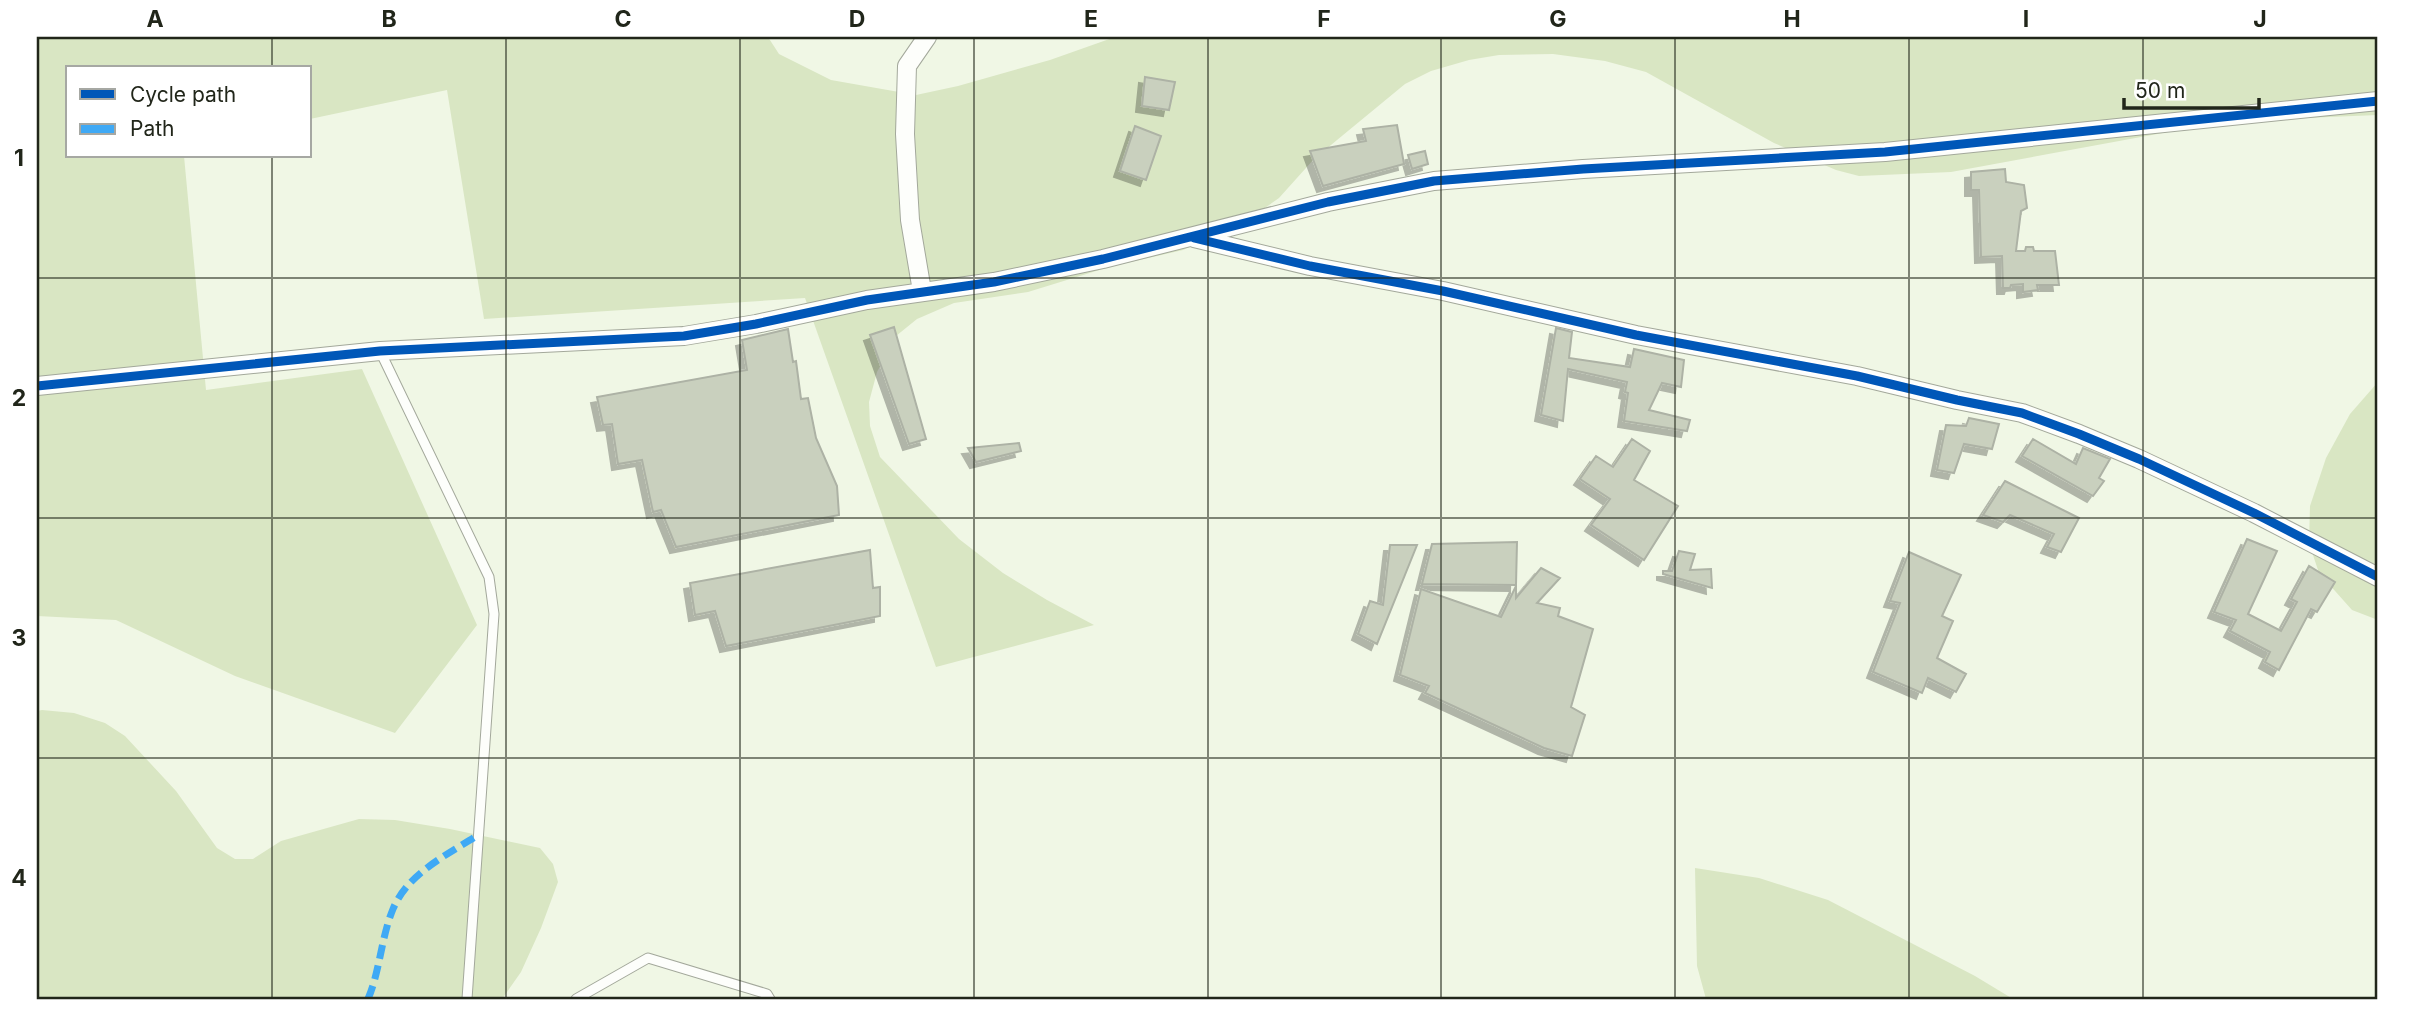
<svg xmlns="http://www.w3.org/2000/svg" width="2415" height="1036" viewBox="0 0 2415 1036" font-family="Inter,sans-serif">
<defs>
<filter id="shadow"><feDropShadow dx="-6" dy="6" stdDeviation="0" flood-color="#0004"/></filter>
</defs>
<rect width="100%" height="100%" fill="#f0f7e5"/>
<path fill="#d9e6c3" d="M37,37H768L779,54L831,80L916,95L958,86L1050,60L1115,37H2378V115L2228,121L1951,172L1859,176L1836,170L1774,143L1646,72L1605,61L1553,54L1499,55L1469,60L1431,71L1405,84L1314,159L1279,198L1246,221L1183,250L1109,267L1028,292L954,303L917,319L896,336L877,372L869,402L870,426L880,457L959,539L1003,573L1047,600L1094,625L936,667L805,298L484,319L447,90L310,119V68H68V156H184L206,390L362,369L477,625L395,733L235,676L116,620L37,616Z
M2378,382V620L2352,610L2319,573L2309,543L2310,506L2326,458L2350,414Z
M42,710L74,713L105,723L125,736L176,791L217,848L235,859H253L281,841L359,819L395,820L450,829L540,848L553,864L558,882L541,928L521,972L502,999H37V711Z
M1695,868L1759,878L1828,900L1975,976L2013,999H1706L1697,966Z"/>
<path fill="#c9d0be" stroke="#adb2a5" stroke-width="2" filter="url(#shadow)" d="M1145,77L1175,82L1169,110L1142,106Z
M1397,125L1404,164L1323,186L1310,151L1366,141L1363,129Z
M1135,126L1161,136L1146,180L1120,171Z
M1425,151L1428,164L1412,169L1408,155Z
M2005,169L2006,182L2024,185L2027,208L2021,211L2016,251H2025L2026,247H2033L2034,251H2055L2059,285H2037L2038,290L2023,292V284L2011,285L2010,288H2003L2002,256L1981,257L1979,190H1971V172Z
M894,327L926,439L909,444L870,335Z
M1556,328L1572,332L1569,358L1630,367L1634,349L1684,360L1681,387L1662,383L1649,410L1690,420L1687,431L1624,421L1628,393L1625,392L1627,382L1568,369L1563,421L1541,415Z
M788,329L793,362L796,361L801,399L808,398L816,438L837,486L839,515L676,547L661,510L653,512L642,460L618,464L612,424L603,425L597,397L747,370L742,340Z
M1969,418L1999,424L1992,449L1964,444L1954,473L1937,470L1946,425L1966,426Z
M1632,439L1650,451L1634,480L1678,506L1644,560L1591,525L1610,499L1580,479L1596,456L1613,467Z
M2033,439L2076,464L2083,448L2110,459L2099,478L2104,481L2093,496L2022,456Z
M1019,443L1021,451L976,462L968,448Z
M2005,481L2079,518L2061,552L2047,547L2054,534L2010,515L2003,522L1983,515Z
M2247,539L2277,551L2248,614L2281,631L2297,602L2291,599L2309,566L2335,582L2317,612L2311,609L2279,670L2265,662L2270,652L2230,631L2236,620L2214,612Z
M1517,542L1516,585L1422,584L1432,544Z
M1390,545H1417L1377,644L1358,634L1370,601L1383,605Z
M870,550L873,588L880,587V616L726,646L715,611L695,615L690,583Z
M1679,551L1695,554L1690,570L1711,569L1712,588L1663,574V571H1672Z
M1909,552L1961,575L1942,616L1953,621L1937,658L1966,674L1956,692L1928,678L1922,693L1873,672L1900,603L1890,601Z
M1541,568L1560,578L1537,603L1560,608L1558,616L1593,629L1571,707L1585,715L1572,756L1544,748L1425,693L1429,686L1400,675L1421,589L1501,617L1516,586V598Z"/>
<g fill="none" stroke-linecap="round" stroke-linejoin="round">
<g stroke="#a3a89b" stroke-width="11">
<path id="service" d="M380,351L489,577L494,614L467,999
M576,999L648,958L767,994L770,999"/>
</g>
<g stroke="#a3a89b" stroke-width="20">
<path id="minor" d="M1194,238L1310,266L1443,291L1636,335L1857,376L1957,400L2022,413L2079,434L2139,459L2254,513L2378,577
M922,291L910,220L905,134L907,66L927,37
M37,386L380,351L684,336L756,324L867,300L994,282L1103,259L1328,202L1434,181L1583,169L1885,152L2378,101"/>
</g>
<use href="#service" stroke="#fdfefb" stroke-width="9"/>
<use href="#minor" stroke="#fdfefb" stroke-width="18"/>
<path stroke="#3fa9f5" stroke-width="7" stroke-dasharray="14 7" stroke-linecap="butt" d="M368,999C380,971 381,938 393,909C408,873 447,855 478,835"/>
<g stroke="#fff" stroke-width="13">
<path id="cycleway" d="M1194,238L1310,266L1443,291L1636,335L1857,376L1957,400L2022,413L2079,434L2139,459L2254,513L2378,577
M37,386L380,351L684,336L756,324L867,300L994,282L1103,259L1328,202L1434,181L1583,169L1885,152L2378,101"/>
</g>
<use href="#cycleway" stroke="#0057b8" stroke-width="9"/>
</g>
<path fill="none" stroke="#21261a" stroke-width="2" stroke-opacity="0.55" d="M272,37V68M506,37V999M740,37V999M974,37V999M1208,37V999M1441,37V999M1675,37V999M1909,37V999M2143,37V999M272,156V999M37,278H2378M37,518H2378M37,758H2378"/>
<rect width="2415" height="1036" fill="none" stroke="#ffffff" stroke-width="77"/>
<rect x="66" y="66" width="245" height="91" fill="#ffffff" stroke="#a6a8a3" stroke-width="2"/>
<rect x="80" y="89" width="35" height="10" fill="#0057b8" stroke="#a6a8a3" stroke-width="2"/>
<text x="130" y="102" font-size="21" fill="#21261a">Cycle path</text>
<rect x="80" y="124" width="35" height="10" fill="#3fa9f5" stroke="#a6a8a3" stroke-width="2"/>
<text x="130" y="136" font-size="21" fill="#21261a">Path</text>
<path d="M2124 98v10h135v-10" fill="none" stroke="#21261a" stroke-width="3.5"/>
<text x="2135" y="98" font-size="21" fill="#21261a" stroke="#ffffff" stroke-width="5" paint-order="stroke">50 m</text>
<rect x="38" y="38" width="2338" height="960" fill="none" stroke="#21261a" stroke-width="2.5"/>
<g font-size="23" text-anchor="middle" font-weight="bold" fill="#21261a">
<text x="155" y="27">A</text>
<text x="389" y="27">B</text>
<text x="623" y="27">C</text>
<text x="857" y="27">D</text>
<text x="1091" y="27">E</text>
<text x="1324" y="27">F</text>
<text x="1558" y="27">G</text>
<text x="1792" y="27">H</text>
<text x="2026" y="27">I</text>
<text x="2260" y="27">J</text>
<text x="19" y="166">1</text>
<text x="19" y="406">2</text>
<text x="19" y="646">3</text>
<text x="19" y="886">4</text>
</g>
</svg>
